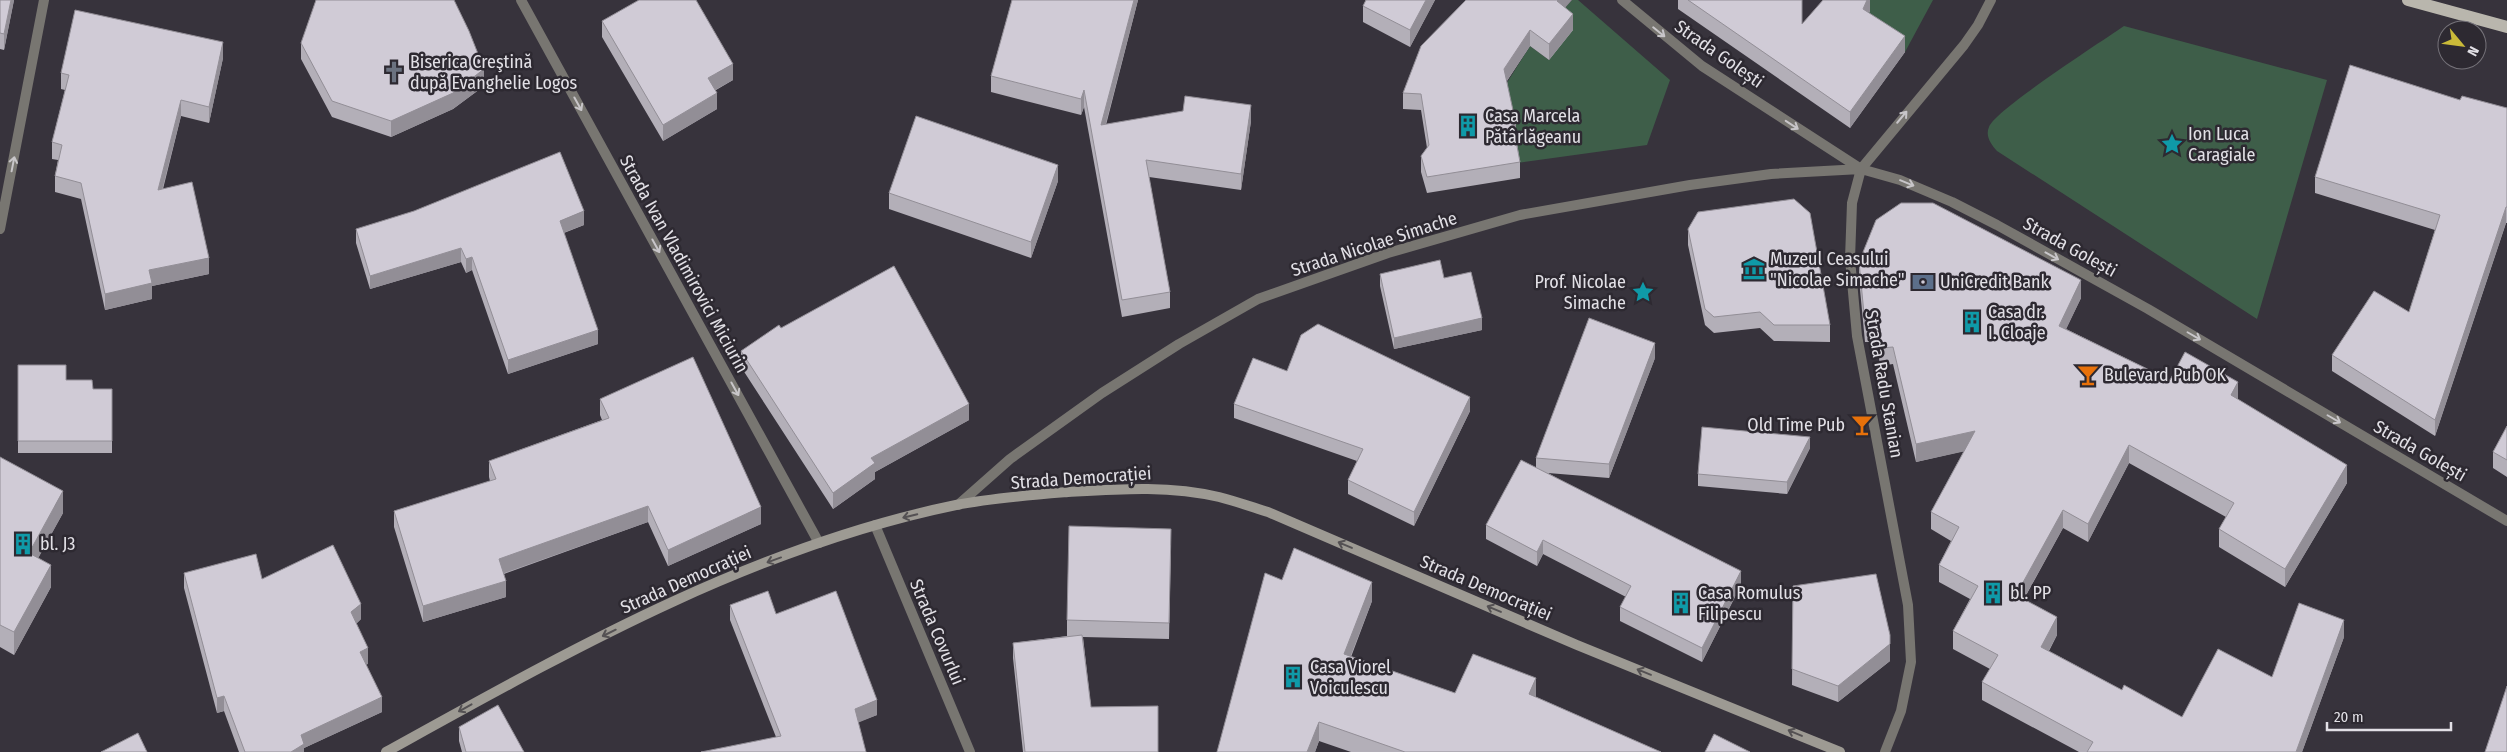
<svg xmlns="http://www.w3.org/2000/svg" width="2507" height="752" viewBox="0 0 2507 752" font-family="'Fira Sans Condensed',sans-serif">
<rect width="100%" height="100%" fill="#37333c"/>
<path fill="#3e5e49" d="M1572,0H1578L1670,80L1647,145L1517,163L1503,89L1530,46L1549,60L1557,17Z
M1854,0H1933L1905,52L1863,25Z
M2124,26L2327,80L2257,319L1997,151C1991,144 1985,136 1989,127C1996,109 2101,42 2124,26Z"/>
<g fill="none" stroke-linecap="round" stroke-linejoin="round">
<path stroke="#787671" stroke-width="10" d="M521,0L819,543
M1622,0L1702,66L1861,169L1900,180L1952,202L1997,225L2148,309L2507,521
M0,229L44,0
M958,505L1010,459L1102,393L1179,344L1258,299L1388,253L1520,215L1690,185L1771,174L1861,169
M875,525L970,752
M1885,752L1901,711L1911,662L1908,605L1857,336L1850,259L1852,203L1861,169L1964,45L1978,25L1991,0"/>
<path stroke="#9d9a93" stroke-width="10" d="M386,752C567,652 751,547 956,505C992,498 1031,495 1068,492C1118,489 1169,485 1219,497C1235,501 1252,507 1268,512L1577,645L1840,752"/>
<path stroke="#b9b6ad" stroke-width="12" d="M2408,0L2507,27"/>
</g>
<path fill="#b3afb8" d="M0,0H14L4,50L0,49Z
M1012,0H1138L1106,125L1251,121L1241,190L1149,177L1170,292V308L1122,317L1084,107L1081,115L991,92V76Z
M1366,0H1435L1410,47L1363,22V6Z
M1678,0H1802V24L1870,0V11L1869,13L1905,52L1850,128L1678,9Z
M1565,7L1573,30L1549,60L1530,46L1507,81L1520,162V178L1427,193L1421,172V156L1427,148L1421,110L1403,109V93Z
M602,21L733,80L716,90L717,109L663,141L602,37Z
M301,43L484,86L453,109L391,137L332,117L301,59Z
M223,58L209,123L181,116L163,189L209,274L152,286V299L105,310L81,199L55,192V176L58,160L52,159V142L65,90L61,89V73Z
M2460,100L2507,108V223H2506L2435,436L2332,371V355L2409,312L2435,230L2315,193V177Z
M1058,181L1031,258L889,209V193Z
M584,225L564,233L598,344L508,374L472,270L466,273L461,262L370,289L356,243V229Z
M1688,229L1830,325V342L1774,341L1760,328L1714,333L1705,325L1688,245Z
M1859,262L2081,298L2066,329L2170,380L2238,400L2347,483L2285,587L2219,547V529L2226,517L2129,463L2088,542L2063,528L2024,599L2057,635L2049,651L2122,690L2182,717L2272,677L2344,637L2302,752H2079L1982,700V682L1990,669L1953,649V631L1970,599L1939,582V565L1951,541L1931,529V512L1964,451L1916,462L1893,364L1880,366L1877,342H1865L1859,279Z
M1380,274L1444,278L1482,330L1394,349L1380,286Z
M781,328L969,420L875,472V479L833,509L741,367V351Z
M1655,358L1609,478L1548,473L1741,585L1702,662L1620,621V607L1626,597L1543,554L1537,566L1486,539V525L1536,467V458Z
M18,365L93,389H112V453H18Z
M1287,371L1470,411L1414,526L1348,494V480L1357,461L1234,418V404Z
M600,399L761,524L668,566L648,522L504,574L506,597L423,622L394,527V511L490,481L489,477V461L602,420L600,415Z
M2507,426V477L2493,468V452Z
M1810,448L1787,494L1698,486V474Z
M0,457L63,513L38,558L51,587L14,655L0,647Z
M1171,545L1169,639L1083,637L1091,707L1158,752H1023L1013,658V643L1067,636V620Z
M184,573L262,579L361,619L356,624L368,664H366L382,712L304,748V752H239L224,711L217,713L184,588Z
M1282,580L1372,601L1351,657L1455,693L1536,697L1661,752H1351L1319,741L1315,752H1217Z
M1793,586L1890,661L1838,702L1792,685Z
M730,605L776,614L877,715L858,722L776,737L730,620Z
M459,727L524,752H462L459,741Z"/>
<path fill="#928e96" d="M11,0H14L4,50V34Z
M1134,0H1138L1101,142V125Z
M1426,0H1435L1410,47V30Z
M1558,0H1572L1557,17V1Z
M1867,0H1870V11L1863,25V9Z
M1573,14V30L1549,60V44Z
M1530,30V46L1504,85V69Z
M1905,36V52L1850,128V112Z
M223,42V58L209,123V107Z
M733,64V80L708,94V78Z
M484,69V86L453,109L391,137V121Z
M1084,90V107L1081,115V99Z
M717,93V109L663,141V125Z
M181,100V116L158,206V190Z
M1251,105V121L1241,190V174Z
M1516,124V140L1513,141V125Z
M1058,165V181L1031,258V242Z
M2506,207V223L2435,436V420Z
M584,211V225L560,234V221Z
M461,248V262L370,289V276Z
M472,257V270L466,273V259Z
M209,258V274L152,286V299L105,310V294L149,270Z
M2081,280V298L2059,344V326Z
M1482,318V330L1394,349V338Z
M598,330V344L508,374V360Z
M1655,343V358L1609,478V464Z
M2238,382V400L2231,395Z
M1470,397V411L1414,526V512Z
M969,404V420L875,472V479L833,509V493L871,458Z
M1975,431V449L1916,462V444Z
M1810,437V448L1787,494V482Z
M2129,445V463L2088,542V524Z
M2347,465V483L2285,587V569Z
M63,491V513L29,575V553Z
M648,506V522L499,575V559Z
M761,507V524L668,566V550Z
M2063,510V528L2016,613V595Z
M1543,540V554L1537,566V552Z
M51,565V587L14,655V632Z
M1741,571V585L1702,662V648Z
M506,581V597L423,622V606Z
M1372,582V601L1344,673V654Z
M361,604V619L351,628V612Z
M2057,617V635L2041,665V647Z
M2344,620V637L2302,752H2296Z
M1890,644V661L1838,702V686Z
M368,648V664L360,667V652Z
M1536,678V697L1529,694Z
M224,696V711L217,713V698Z
M382,697V712L304,748V752H291L301,735Z
M877,700V715L855,724V709Z
M1319,722V741L1315,752H1307Z"/>
<path fill="#d0cbd6" stroke="#928e96" d="M0,0H11L4,34L0,33Z
M316,0H454L469,31L484,69L453,93L391,121L332,101L301,43Z
M639,0H696L733,64L708,78L717,93L663,125L602,21Z
M1012,0H1134L1101,125L1183,111L1185,96L1251,105L1241,174L1146,160L1170,292L1122,300L1084,90L1081,99L991,76Z
M1366,0H1426L1410,30L1363,6Z
M1466,0H1558L1557,1L1573,14L1549,44L1530,30L1504,69L1516,124L1513,125L1520,162L1427,177L1421,156L1429,145L1421,94L1403,93L1421,46Z
M1688,0H1802V24L1823,0H1867L1863,9L1905,36L1850,112Z
M75,10L223,42L209,107L181,100L158,190L192,182L209,258L149,270L152,283L105,294L81,183L55,176L62,145L52,142L69,75L61,73Z
M2350,65L2460,100L2462,96L2507,108V207H2506L2435,420L2332,355L2374,291L2409,312L2440,215L2315,177Z
M916,116L1058,165L1031,242L889,193Z
M560,152L584,211L560,221L598,330L508,360L472,257L466,259L461,248L370,276L356,229L414,211Z
M1794,199L1810,213L1830,325H1774L1760,312L1714,317L1705,309L1688,229L1698,212Z
M1901,203H1933L2081,280L2059,326L2170,380L2185,352L2238,382L2231,395L2347,465L2285,569L2219,529L2234,503L2129,445L2088,524L2063,510L2016,595L2057,617L2041,647L2122,690L2124,685L2182,717L2218,649L2272,677L2299,603L2344,620L2296,752H2087L2093,742L1982,682L1998,655L1953,631L1978,586L1939,565L1959,527L1931,512L1975,431L1916,444L1893,347L1880,348L1877,325L1865,324L1859,262L1876,220Z
M1440,260L1444,278L1471,272L1482,318L1394,338L1380,274Z
M894,266L969,404L871,458L875,463L833,493L741,351L779,325L781,328Z
M1589,318L1655,343L1609,464L1536,458Z
M1318,324L1470,397L1414,512L1348,480L1363,449L1234,404L1253,358L1287,371L1301,335Z
M693,357L761,507L668,550L648,506L499,559L506,581L423,606L394,511L496,479L489,461L609,418L600,399Z
M18,365H66V380H92L93,389H112V441H18Z
M2507,426V460L2493,452Z
M1702,427L1810,437L1787,482L1698,474Z
M0,457L63,491L29,553L51,565L14,632L0,625Z
M1521,460L1741,571L1702,648L1620,607L1631,586L1543,540L1537,552L1486,525Z
M1069,526L1171,529L1169,623L1067,620Z
M333,545L361,604L351,612L368,648L360,652L382,697L301,735L304,744L291,752H245L224,696L217,698L184,573L256,554L262,579Z
M1294,548L1372,582L1344,654L1455,693L1473,654L1536,678L1529,694L1661,752H1405L1319,722L1307,752H1217L1265,573L1282,580Z
M1876,574L1890,635V644L1838,686L1792,669L1793,586Z
M768,591L776,614L836,591L877,700L855,709L866,752H701L781,736L730,605Z
M1082,635L1091,707L1158,706V752H1025L1013,643Z
M2507,686V752H2485Z
M498,705L524,752H466L459,727Z
M138,733L147,752H101Z
M1714,734L1750,752H1705Z"/>
<defs><path id="oneway-shaft" d="M-6 0H5M1.5-3L5.5 0L1.5 3" fill="none" stroke-width="1.6" stroke-linecap="round" stroke-linejoin="round" transform="scale(1.25)"/></defs>
<g stroke="#c8c6c9">
<use href="#oneway-shaft" transform="translate(1659 32) rotate(39)"/>
<use href="#oneway-shaft" transform="translate(578 104) rotate(61)"/>
<use href="#oneway-shaft" transform="translate(1902 117) rotate(-50)"/>
<use href="#oneway-shaft" transform="translate(1792 125) rotate(33)"/>
<use href="#oneway-shaft" transform="translate(13 164) rotate(-79)"/>
<use href="#oneway-shaft" transform="translate(1907 183) rotate(22)"/>
<use href="#oneway-shaft" transform="translate(656 246) rotate(61)"/>
<use href="#oneway-shaft" transform="translate(2052 256) rotate(29)"/>
<use href="#oneway-shaft" transform="translate(2194 336) rotate(30)"/>
<use href="#oneway-shaft" transform="translate(735 389) rotate(61)"/>
<use href="#oneway-shaft" transform="translate(2334 419) rotate(30)"/>
</g>
<g stroke="#545153">
<use href="#oneway-shaft" transform="translate(910 516) rotate(166)"/>
<use href="#oneway-shaft" transform="translate(1345 545) rotate(-157)"/>
<use href="#oneway-shaft" transform="translate(774 560) rotate(160)"/>
<use href="#oneway-shaft" transform="translate(1494 609) rotate(-157)"/>
<use href="#oneway-shaft" transform="translate(609 633) rotate(154)"/>
<use href="#oneway-shaft" transform="translate(1644 672) rotate(-158)"/>
<use href="#oneway-shaft" transform="translate(465 708) rotate(151)"/>
<use href="#oneway-shaft" transform="translate(1795 733) rotate(-157)"/>
</g>
<defs>
<g id="church-bare" transform="scale(1.725)"><path d="M-1.2-6h2.4v3.5h3.3v2.4h-3.3V6h-2.4V-.1h-3.3v-2.4h3.3Z" fill="#6b7280" stroke="#2d2931" stroke-width="2.5" paint-order="stroke"/></g>
<g id="building-bare" transform="scale(1.725)"><path d="M-4-6H4V6H1V3H-1V6H-4ZM-2.5-4.3h1.7v1.8h-1.7ZM.8-4.3h1.7v1.8H.8ZM-2.5-1h1.7V.8h-1.7ZM.8-1h1.7V.8H.8Z" fill="#0f9aa8" stroke="#2d2931" stroke-width="2.5" paint-order="stroke"/></g>
<g id="sight-bare" transform="scale(1.725)"><path d="M0-6L1.8-2.2L6-1.7L2.9 1.2L3.7 5.4L0 3.3L-3.7 5.4L-2.9 1.2L-6-1.7L-1.8-2.2Z" fill="#0f9aa8" stroke="#2d2931" stroke-width="2.5" paint-order="stroke"/></g>
<g id="museum-bare" transform="scale(1.725)"><path d="M0-6L6-3V-2H-6V-3ZM-5-1h2V3h-2ZM-1-1h2V3h-2ZM3-1h2V3H3ZM-6 4H6V6H-6Z" fill="#0f9aa8" stroke="#2d2931" stroke-width="2.5" paint-order="stroke"/></g>
<g id="bank-bare" transform="scale(1.725)"><path d="M-6-4H6V4H-6ZM0-2.3a2.3 2.3 0 1 0 0 4.6a2.3 2.3 0 1 0 0-4.6Z" fill="#5c6f8a" stroke="#2d2931" stroke-width="2.5" paint-order="stroke"/></g>
<g id="bar-bare" transform="scale(1.725)"><path d="M-6-5H6L.8 .8V4.5H3.5V6h-7V4.5H-.8V.8Z" fill="#e8710a" stroke="#2d2931" stroke-width="2.5" paint-order="stroke"/></g>
</defs>
<g fill-rule="evenodd">
<use href="#church-bare" x="394" y="72"/>
<use href="#building-bare" x="1468" y="126"/>
<use href="#sight-bare" x="2172" y="144"/>
<use href="#museum-bare" x="1754" y="269"/>
<use href="#bank-bare" x="1923" y="282"/>
<use href="#sight-bare" x="1643" y="292"/>
<use href="#building-bare" x="1972" y="322"/>
<use href="#bar-bare" x="2088" y="375"/>
<use href="#bar-bare" x="1862" y="425"/>
<use href="#building-bare" x="23" y="544"/>
<use href="#building-bare" x="1993" y="593"/>
<use href="#building-bare" x="1681" y="603"/>
<use href="#building-bare" x="1293" y="677"/>
</g>
<g text-anchor="middle" stroke-width="5" stroke-linejoin="round" paint-order="stroke">
<g font-size="18" fill="#e2e0e6" stroke="#2d2931">
<text transform="translate(1719 54) rotate(35)" y="6">Strada Golești</text>
<text transform="translate(1374 244) rotate(-18)" y="6">Strada Nicolae Simache</text>
<text transform="translate(2070 247) rotate(29)" y="6">Strada Golești</text>
<text transform="translate(684 264) rotate(61)" y="6">Strada Ivan Vladimirovici Miciurin</text>
<text transform="translate(1884 384) rotate(80)" y="6">Strada Radu Stanian</text>
<text transform="translate(2420 451) rotate(30)" y="6">Strada Golești</text>
<text transform="translate(1081 478) rotate(-4)" y="6">Strada Democrației</text>
<text transform="translate(686 580) rotate(-24)" y="6">Strada Democrației</text>
<text transform="translate(1486 588) rotate(23)" y="6">Strada Democrației</text>
<text transform="translate(937 632) rotate(67)" y="6">Strada Covurlui</text>
</g>
<g font-size="18" fill="#e2e0e6" stroke="#2d2931" text-anchor="start">
<text x="410" y="68">Biserica Creştină<tspan x="410" dy="21">după Evanghelie Logos</tspan></text>
<text x="1485" y="122">Casa Marcela<tspan x="1485" dy="21">Pătârlăgeanu</tspan></text>
<text x="2188" y="140">Ion Luca<tspan x="2188" dy="21">Caragiale</tspan></text>
<text x="1770" y="265">Muzeul Ceasului<tspan x="1770" dy="21">"Nicolae Simache"</tspan></text>
<text x="1626" y="288" text-anchor="end">Prof. Nicolae<tspan x="1626" dy="21">Simache</tspan></text>
<text x="1940" y="288">UniCredit Bank</text>
<text x="1988" y="318">Casa dr.<tspan x="1988" dy="21">I. Cloaje</tspan></text>
<text x="2104" y="381">Bulevard Pub OK</text>
<text x="1845" y="431" text-anchor="end">Old Time Pub</text>
<text x="40" y="550">bl. J3</text>
<text x="1698" y="599">Casa Romulus<tspan x="1698" dy="21">Filipescu</tspan></text>
<text x="2010" y="599">bl. PP</text>
<text x="1310" y="673">Casa Viorel<tspan x="1310" dy="21">Voiculescu</tspan></text>
</g>
</g>
<g transform="translate(2462 45) rotate(119)"><circle r="24" fill="#2d2931" stroke="#757279"/>
<path d="M0-4L9 19L0 12L-9 19Z" fill="#caba39"/>
<text y="-8" font-size="14" font-weight="bold" text-anchor="middle" fill="#e2e0e6">N</text>
</g>
<path d="M2327 722v8h124v-8" fill="none" stroke="#e2e0e6" stroke-width="2.5"/>
<text x="2334" y="722" font-size="15" fill="#e2e0e6" stroke="#2d2931" stroke-width="4" paint-order="stroke">20 m</text>
</svg>
